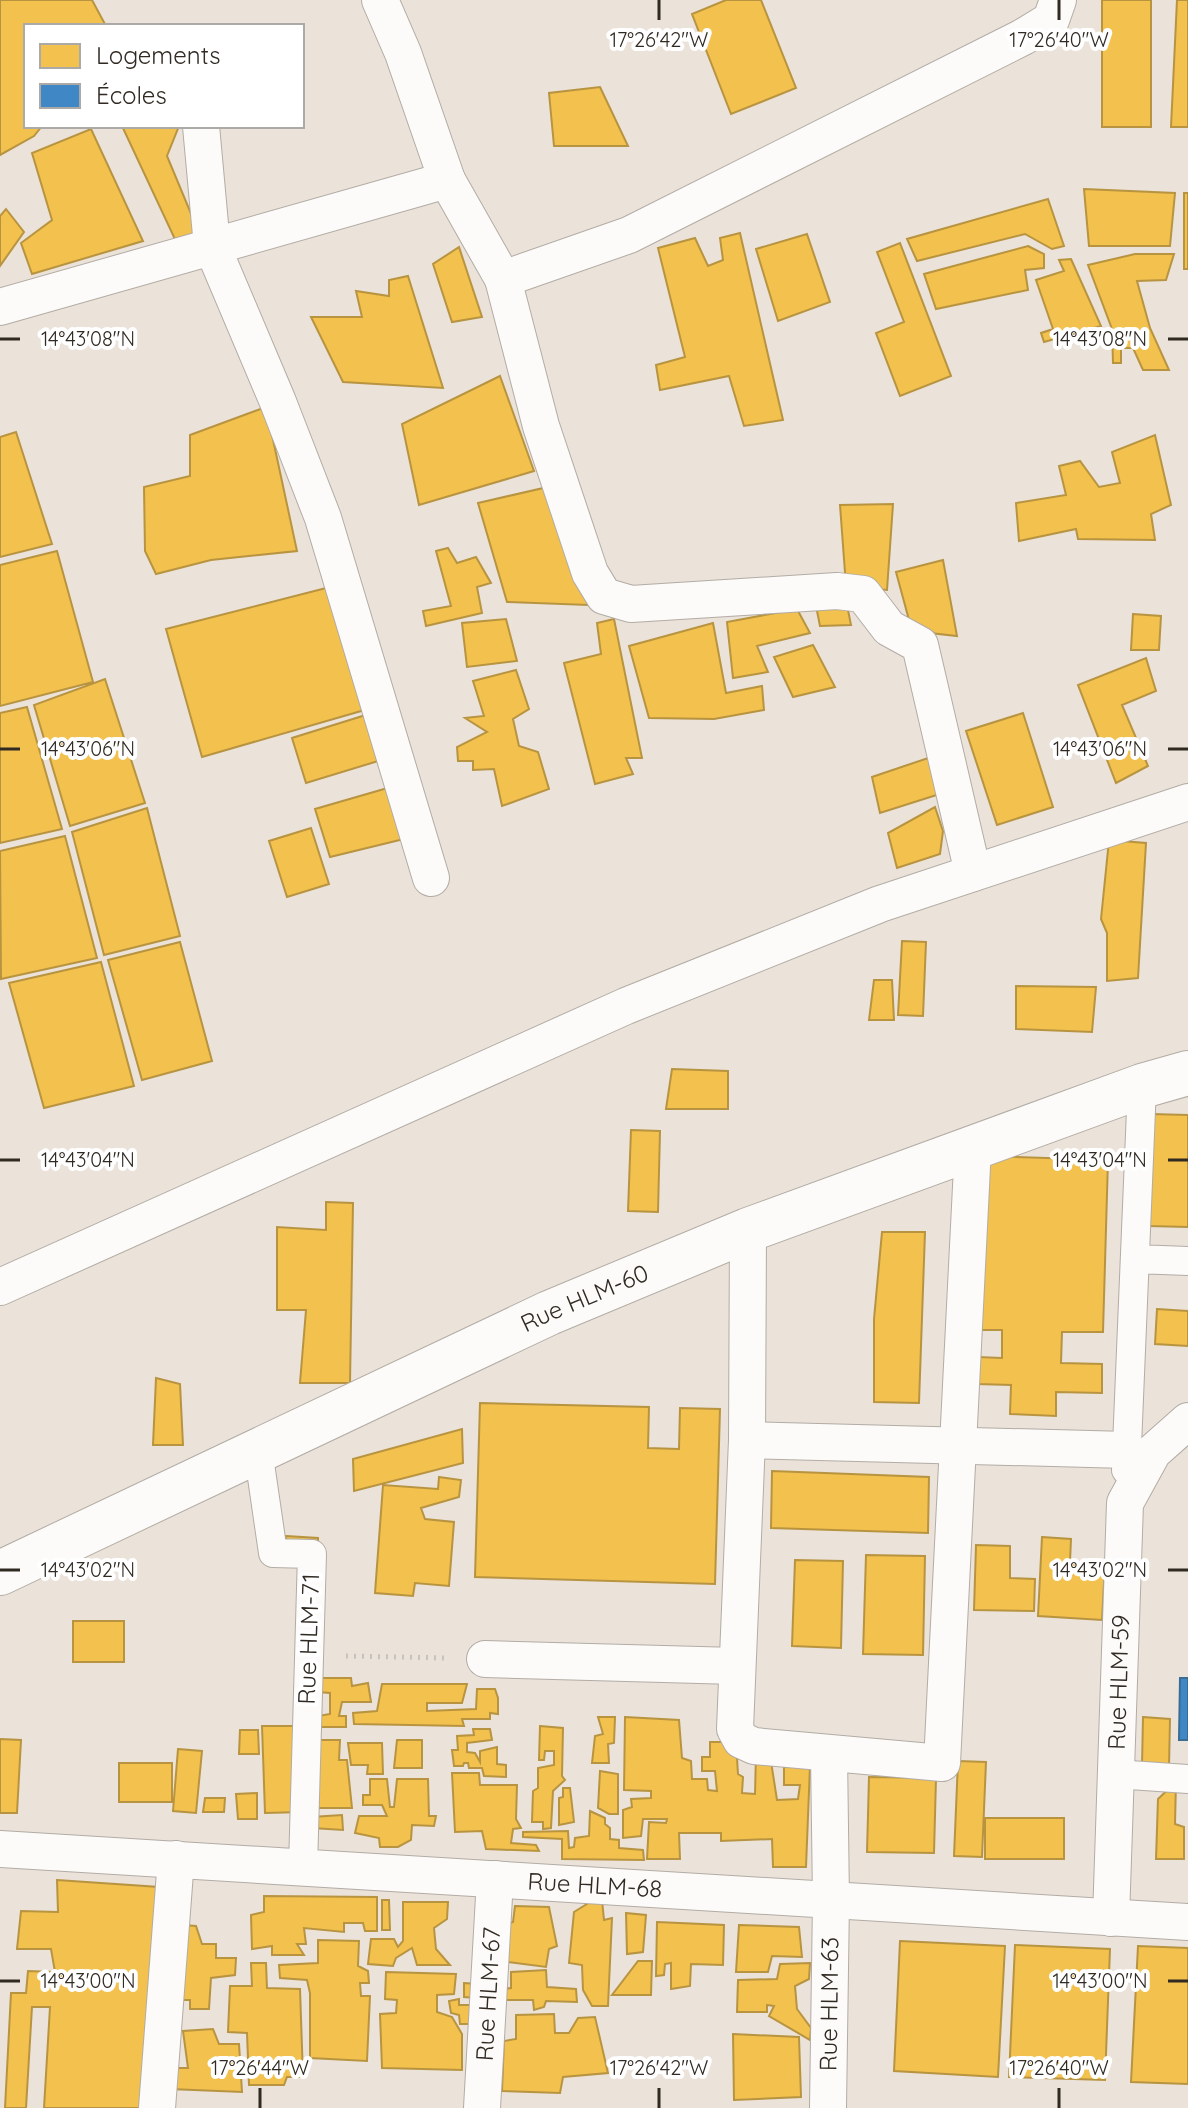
<svg xmlns="http://www.w3.org/2000/svg" width="1188" height="2108" viewBox="0 0 1188 2108" font-family="Quicksand,sans-serif">
<rect width="100%" height="100%" fill="#ebe2d9"/>
<path fill="#f2c14e" stroke="#b89441" stroke-width="2" d="M0,0H92L106,26H26V126H42L34,136L0,155Z
M726,0H761L796,88L731,114L692,14Z
M1102,0H1151V127H1102Z
M1177,0H1188V127H1171Z
M600,87L628,146H554L549,93Z
M122,126H179L167,156L202,240L180,250Z
M91,129L143,241L32,274L21,243L52,220L32,153Z
M1084,189L1175,193L1170,246H1089Z
M1184,193H1188V269H1184Z
M1048,199L1064,246L1052,249L1025,234L917,261L907,239Z
M6,209L24,232L0,266V216Z
M740,233L783,420L744,426L729,376L660,390L656,365L685,357L658,248L695,238L708,266L723,260L720,238Z
M807,234L830,302L778,321L756,249Z
M900,243L951,376L900,396L876,333L904,322L877,252Z
M1028,246L1044,254V268L1025,270L1028,290L936,309L924,274Z
M459,247L482,317L452,322L433,264Z
M1135,254H1174L1166,280L1137,281L1150,328L1169,370H1143L1133,348H1121V363H1113L1112,329L1088,265Z
M1071,259L1101,326L1044,342L1041,333L1053,329L1036,280L1064,271L1059,260Z
M408,276L443,388L343,382L311,317H362L356,291L389,296V280Z
M500,376L534,471L419,505L402,424Z
M266,407L297,551L211,560L156,574L145,551L144,487L190,476V435Z
M16,432L52,544L0,557V437Z
M1155,435L1171,505L1151,514L1155,540L1078,539L1076,529L1019,541L1016,503L1066,495L1059,466L1080,461L1099,487L1120,483L1112,452Z
M552,486L588,605L507,602L478,503Z
M893,504L887,590L846,586L840,505Z
M448,548L457,563L476,557L491,583L477,587L482,613L426,626L423,611L451,606L436,551Z
M57,551L93,682L0,706V565Z
M943,560L957,636L912,631L896,572Z
M334,586L375,707L202,757L166,629Z
M846,600L851,625L820,626L815,601Z
M797,609L810,633L757,646L768,672L733,678L727,622Z
M1133,614L1161,616L1159,650H1131Z
M506,619L517,661L467,667L462,623Z
M614,619L642,758H626L633,774L595,784L564,663L601,654L597,623Z
M713,623L726,693L762,686L764,710L714,719L649,718L629,646Z
M813,645L835,687L793,697L774,657Z
M1146,658L1156,691L1122,705L1148,766L1116,783L1078,685Z
M516,670L529,709L513,719L519,746L538,752L549,789L502,806L494,769L473,770V761H458L457,747L487,732L465,718L484,716L473,681Z
M105,679L145,803L70,826L34,705Z
M27,707L62,829L0,843V713Z
M372,713L388,758L306,783L292,738Z
M1023,713L1053,807L997,825L966,731Z
M937,755L946,792L880,813L872,777Z
M391,787L408,838L330,857L315,809Z
M935,807L943,831L940,854L897,868L888,833Z
M147,808L180,936L104,955L72,832Z
M311,828L329,884L287,897L269,841Z
M65,836L97,958L1,979L0,851Z
M1109,840L1146,843L1138,978L1107,981V933L1101,919Z
M902,941L926,942L923,1016L898,1015Z
M180,942L212,1061L142,1080L108,960Z
M101,962L134,1086L44,1108L9,983Z
M874,980H892L894,1020H869Z
M1016,986L1096,987L1092,1032L1016,1029Z
M672,1069L728,1071V1109H666Z
M1151,1114L1188,1115V1227L1149,1226Z
M631,1130L660,1131L658,1212L628,1211Z
M984,1156L1108,1160L1103,1332H1062L1061,1363L1102,1364V1393L1056,1392V1416L1010,1414L1011,1385L977,1384L978,1357L1002,1358V1330H979Z
M326,1202L353,1203L350,1383H300L306,1310H277V1227L326,1230Z
M882,1232H925L919,1403L874,1402V1319Z
M1157,1309L1188,1311V1346L1155,1344Z
M156,1378L180,1384L183,1445H153Z
M480,1403L649,1407L648,1448L679,1449L680,1408L720,1409L715,1584L475,1577Z
M462,1429L463,1463L354,1491L353,1459Z
M772,1471L929,1477L928,1533L771,1528Z
M439,1477L461,1480L459,1497L421,1508L425,1519L454,1522L449,1586L415,1583L413,1596L375,1593L383,1485L438,1489Z
M286,1536L318,1538V1550L285,1547Z
M1042,1537L1071,1539L1070,1562L1105,1564L1102,1620L1038,1616Z
M976,1545L1010,1546V1578L1035,1579L1034,1611L974,1610Z
M866,1555L925,1556L923,1655L863,1654Z
M795,1560L843,1561L841,1648L792,1646Z
M73,1621H124V1662H73Z
M319,1678H351L352,1686L368,1683L371,1702H342L339,1716H346V1727H318V1716L330,1714V1693L318,1692Z
M382,1684H467L462,1703H427V1711L476,1709L477,1689H495L498,1698V1714L490,1713V1719H462L464,1726L354,1724L353,1713L377,1711Z
M598,1717H615L614,1743L608,1744L609,1763H592L595,1736L603,1734Z
M625,1717L679,1720L682,1758L691,1761L692,1779H707L708,1790L717,1791L715,1771H702V1757H710V1742H736L738,1774L743,1777L742,1793L755,1794L756,1754L770,1755L777,1800L798,1799L800,1785H784V1767L810,1766L806,1867H773L772,1839L721,1841V1833H679L680,1859H647L649,1822L666,1823L667,1819H643L641,1836L623,1838V1810L632,1807L631,1799L651,1798V1791L624,1790Z
M1143,1717L1170,1719L1169,1767L1142,1766Z
M262,1726H301L303,1812L265,1813Z
M540,1726L563,1728L562,1776L565,1780L553,1791L551,1828L543,1829V1822H532L533,1791L538,1788V1768L554,1765V1751H545L544,1760H539Z
M473,1729H490L492,1740L467,1743V1752L475,1753L480,1762V1751L497,1747V1764L506,1765V1777L484,1776L482,1768H469L468,1763H464L463,1766H454L452,1750H458L457,1736L474,1735Z
M240,1730H258L259,1754H239Z
M0,1739L21,1740L17,1813H0Z
M318,1740H340L339,1760H347L352,1808H318Z
M397,1740H422V1768H394Z
M348,1743H382L383,1774H367L368,1765H351Z
M178,1749L202,1751L196,1813L173,1811Z
M958,1761L986,1762L982,1857L954,1856Z
M119,1763H172V1802H119Z
M600,1771L618,1774V1814H609L598,1808Z
M452,1773H479L480,1785H517L516,1819L521,1828L513,1829L511,1843L536,1845L539,1851L486,1849L482,1831L455,1832Z
M869,1777L936,1778L934,1853L867,1852Z
M370,1779H387L390,1807H394L397,1779H428L429,1816H436L434,1826L412,1825L411,1840L398,1847H380L379,1838L355,1833L359,1816H387L382,1805H363V1795H370Z
M1176,1782L1175,1824L1184,1827V1859H1156L1158,1799Z
M563,1788H570L574,1822L559,1825V1798L563,1797Z
M257,1793V1819H238L236,1794Z
M205,1798H225L224,1812H203Z
M590,1811L605,1818V1824L610,1828V1839L619,1840V1848L643,1850L644,1860L562,1859V1839L523,1837V1832L568,1831L569,1848L574,1847L575,1838L589,1836Z
M342,1815L343,1830L312,1828L311,1817Z
M985,1818H1064V1859H985Z
M57,1880L159,1887L144,2108H44L50,2007H32L26,2108H5L11,1993H26L28,1971L55,1972L51,1949H17L21,1911L58,1912Z
M264,1896L377,1897V1931H365L363,1923H344V1932L304,1928L306,1944H297L304,1955H272V1946L252,1949L251,1915L264,1912Z
M595,1899L602,1900L604,1920L612,1918L608,2006H592L583,1990L582,1965L569,1963L574,1912Z
M382,1900H389L390,1930H382Z
M403,1902H448L447,1919L434,1928L436,1949L450,1965H417L412,1948L396,1958L393,1966L368,1964L371,1939H394L398,1947L403,1941Z
M515,1906L549,1907L557,1946L549,1949L546,1967L508,1962L504,1925L513,1922Z
M626,1913L646,1915L643,1952L627,1954Z
M657,1922L724,1925L723,1965L691,1964L690,1986L671,1989V1963L665,1964L664,1975L656,1976Z
M183,1925L196,1926L202,1944H216V1958H236L235,1975L211,1978L209,2009H190V2000H177Z
M739,1925L799,1927L802,1957L772,1956L768,1972H736Z
M318,1940L359,1941L358,1966L368,1971L369,1983H360L361,1996H370L367,2061L310,2058V1993L307,1980L280,1978L279,1965L318,1963Z
M900,1941L1005,1946L998,2077L894,2071Z
M1015,1945L1110,1949L1105,2080L1009,2077Z
M1138,1946L1188,1948V2084L1131,2082Z
M638,1961H652L651,1995H612Z
M251,1963H266L267,1988L300,1989L303,2077H287L284,2085H249L247,2033L228,2032L230,1986H252Z
M810,1963L809,1979L795,1986L797,2009L811,2028L810,2040L769,2016L774,2006L767,2005V2012H737L738,1980L777,1979L780,1964Z
M546,1970L547,1987L576,1989L577,2002L546,2001L544,2007L534,2010L533,2000H503V1989L511,1988V1972Z
M386,1972L456,1974L454,1994L437,1995V2012L452,2017L462,2034V2070L382,2068L380,2014L396,2013L397,2000L385,1999Z
M464,1983L477,1984L476,1998L464,1997Z
M459,1999V2005H477L478,2020L469,2019V2024H460L459,2015L451,2013L449,2001Z
M554,2014L555,2033H569L578,2018L595,2017L608,2073L563,2077L560,2093L502,2091L504,2041L516,2039V2015Z
M213,2029L219,2044H239L242,2092L170,2089L172,2068H188L183,2031Z
M733,2034L799,2037L801,2097L734,2100Z"/>
<path fill="#3f88c5" stroke="#3a6c94" stroke-width="2" d="M1180,1678H1188V1740H1179Z"/>
<g fill="none" stroke-linecap="round" stroke-linejoin="round">
<g stroke="#b2aca5" stroke-width="30">
<path id="pedestrian" d="M1135,1259L1188,1261
M258,1450L273,1553L312,1554L303,1867
M1126,1470L1142,1086
M1115,1774L1188,1779"/>
</g>
<g stroke="#b2aca5" stroke-width="38">
<g id="minor">
<path d="M380,0L403,53L447,180"/>
<path d="M201,126L212,246L278,402L323,518L431,878"/>
<path d="M503,279L541,426L590,573L604,596L631,604L837,591L863,594L889,628L920,645L973,873"/>
<path d="M0,307L447,180L503,279L629,235L1023,37L1051,20L1058,0"/>
<path d="M748,1230L747,1440L735,1729L741,1740L754,1746L942,1763L973,1147"/>
<path d="M0,1287L626,1006L880,904L1188,802"/>
<path d="M747,1440L1127,1450"/>
<path d="M485,1659L736,1666"/>
<path id="s1" d="M0,1849L1188,1922"/>
<path id="s2" d="M1111,1918L1125,1503L1153,1452L1188,1421"/>
<path d="M157,2108L176,1859"/>
<path id="s3" d="M482,2108L495,1879"/>
<path id="s4" d="M828,2108L831,1900L829,1754"/>
</g>
</g>
<g stroke="#b2aca5" stroke-width="46">
<g id="tertiary">
<path id="s5" d="M0,1573L549,1313L748,1230L1142,1086L1188,1073"/>
</g>
</g>
<path stroke="#c6c3bf" stroke-width="5" stroke-dasharray="2 6" stroke-linecap="butt" d="M346,1656L448,1658"/>
<use href="#pedestrian" stroke="#fcfbf9" stroke-width="28"/>
<use href="#minor" stroke="#fcfbf9" stroke-width="36"/>
<use href="#tertiary" stroke="#fcfbf9" stroke-width="44"/>
</g>
<path fill="none" stroke="#302a23" stroke-width="3" d="M659,0V20M1059,0V20M0,339H20M1168,339H1188M0,749H20M1168,749H1188M0,1160H20M1168,1160H1188M0,1570H20M1168,1570H1188M0,1981H20M1168,1981H1188M260,2088V2108M659,2088V2108M1059,2088V2108"/>
<g text-anchor="middle" stroke-width="8" stroke-linejoin="round" paint-order="stroke">
<g font-size="24" fill="#302a23" stroke="#fff">
<text dy="8" stroke="none"><textPath href="#s5" startOffset="646">Rue HLM-60</textPath></text>
<text transform="translate(309 1639) rotate(-88)" y="8">Rue HLM-71</text>
<text dy="8" stroke="none"><textPath href="#s2" startOffset="236">Rue HLM-59</textPath></text>
<text dy="8" stroke="none"><textPath href="#s1" startOffset="596">Rue HLM-68</textPath></text>
<text dy="8" stroke="none"><textPath href="#s3" startOffset="114">Rue HLM-67</textPath></text>
<text dy="8" stroke="none"><textPath href="#s4" startOffset="104">Rue HLM-63</textPath></text>
</g>
</g>
<g font-size="20" text-anchor="middle" fill="#302a23" stroke="#fff" stroke-width="8" stroke-linejoin="round" paint-order="stroke">
<text x="659" y="47">17°26'42"W</text>
<text x="1059" y="47">17°26'40"W</text>
<text x="88" y="346">14°43'08"N</text>
<text x="1100" y="346">14°43'08"N</text>
<text x="88" y="756">14°43'06"N</text>
<text x="1100" y="756">14°43'06"N</text>
<text x="88" y="1167">14°43'04"N</text>
<text x="1100" y="1167">14°43'04"N</text>
<text x="88" y="1577">14°43'02"N</text>
<text x="1100" y="1577">14°43'02"N</text>
<text x="88" y="1988">14°43'00"N</text>
<text x="1100" y="1988">14°43'00"N</text>
<text x="260" y="2075">17°26'44"W</text>
<text x="659" y="2075">17°26'42"W</text>
<text x="1059" y="2075">17°26'40"W</text>
</g>
<rect x="24" y="24" width="280" height="104" fill="#ffffff" stroke="#acaaa7" stroke-width="2"/>
<rect x="40" y="44" width="40" height="24" fill="#f2c14e" stroke="#acaaa7" stroke-width="2"/>
<text x="96" y="64" font-size="24" fill="#302a23">Logements</text>
<rect x="40" y="84" width="40" height="24" fill="#3f88c5" stroke="#acaaa7" stroke-width="2"/>
<text x="96" y="104" font-size="24" fill="#302a23">Écoles</text>
</svg>
